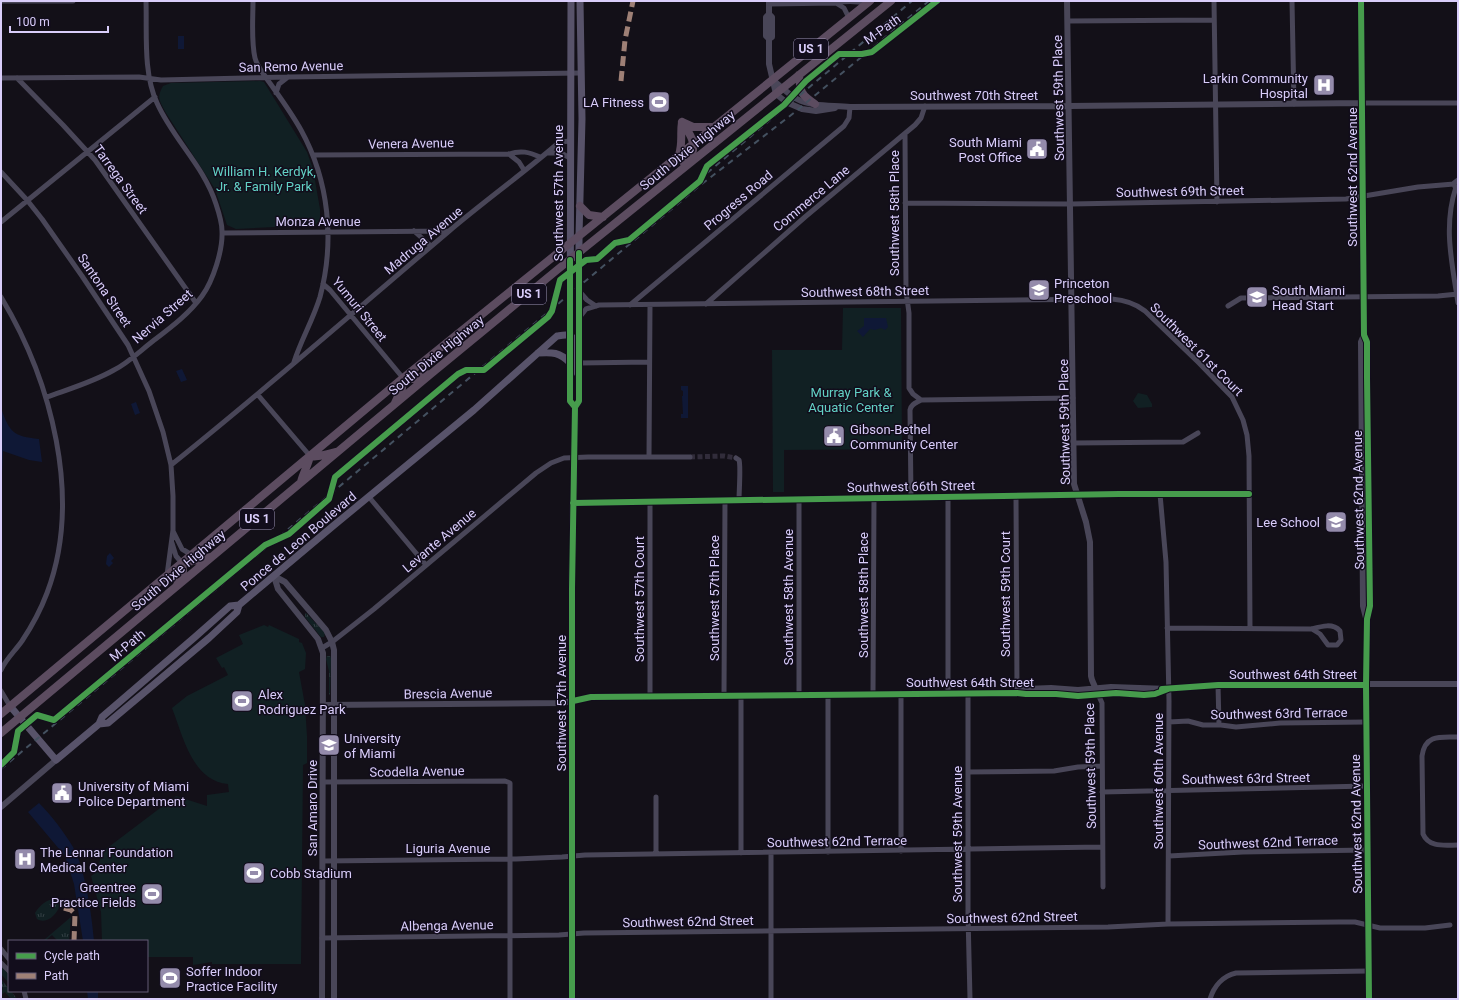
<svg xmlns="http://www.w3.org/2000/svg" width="1459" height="1000" viewBox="0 0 1459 1000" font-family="Roboto,sans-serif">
<defs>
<pattern id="grass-tufts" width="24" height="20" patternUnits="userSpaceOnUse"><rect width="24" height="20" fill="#112023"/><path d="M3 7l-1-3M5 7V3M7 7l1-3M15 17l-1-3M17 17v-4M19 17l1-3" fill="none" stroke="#333f44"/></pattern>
</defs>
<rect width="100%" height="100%" fill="#131018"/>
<path fill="url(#grass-tufts)" d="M306,613L325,633L324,637H321L305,617V614Z
M327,656H330L331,658L330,695L329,694V671L326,659Z
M56,899L59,900L60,905C57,914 47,925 37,919L35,913C40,905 47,899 56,899Z
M71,917L69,941H58L52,935L45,941L44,940Z
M1,966L9,975V983L1,974Z
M1,979L9,989V991H11L17,999H11L5,992L1,995V991L3,989L1,986Z"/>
<path fill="#112023" d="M260,81L264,82L307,152L313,169L320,209V220L315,225L236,229L227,225L215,189L166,113C160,101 156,98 163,86L171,83Z
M843,308H901L902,449L784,450V492H773L772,350H842Z
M1138,393L1147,395L1152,404V407L1138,408L1133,401Z
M264,625L268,627L269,625L299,639V642L302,643L306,653L305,669L299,672L305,705L307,736V763L303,765L301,964H212V962L193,965V957H147V941H102L101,912L91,876L97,872L102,852L176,796L207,806V795L229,792L228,784C192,781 183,736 172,708L187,696L228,675L224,667L222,668L216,658L243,644L239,635Z"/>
<path fill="#0f1836" d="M178,36H184V49H178Z
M864,318H886L888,327L885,330L881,328L875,330L870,329L863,337L857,331L864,326Z
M182,369L187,380L181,382L176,371Z
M681,386H688V418H681V414H683L682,396H683V391L681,390Z
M136,402L140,413L135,415L131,404Z
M1,408C10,433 13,436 39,439L42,462L29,460L3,451L1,497Z
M110,553L114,558L111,561L113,563L109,567L106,564L107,556Z
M39,803C52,816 64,832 73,847C85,868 92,916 94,941H83L74,884L65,856L28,812Z
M87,991H98V999H88Z"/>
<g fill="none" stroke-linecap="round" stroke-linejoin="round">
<path stroke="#312c3a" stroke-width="5" stroke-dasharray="5 2.5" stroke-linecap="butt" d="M690,457L724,456L736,458"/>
<path stroke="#494658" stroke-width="5" d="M1,1H73
M253,1C253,19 251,41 255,58C257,66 263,73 267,79C279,96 291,112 301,130C329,181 335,241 320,297C313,320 301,340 294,362
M1214,1L1217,202
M1292,1L1294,104
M836,3L844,8L849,18
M769,4L836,3C846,1 857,1 867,4
M1068,21L1214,20
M1,78L139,77L161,80L288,77L581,73
M17,78L63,125L95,160L196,303
M276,93L279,84L288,77
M1362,103H1458
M905,134L906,291L909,313V388L913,394L921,400
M547,153H561L570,158
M509,154L519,162L524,170
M313,155L509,154C521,150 529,152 540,157
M1,172L27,200L42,219L82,276L128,345L149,391L163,432L171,465L173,496V530L167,575
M1455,187L1454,183L1458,180
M1456,187C1443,226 1452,263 1458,303
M905,203L1071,204L1346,199L1418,187L1454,184
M1,222L155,97
M414,231L431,246
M222,233L449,231
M323,284L330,290L403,378
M579,291L587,300L596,306
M1,297C51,380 83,498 47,593C41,609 32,626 22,641C15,651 6,659 1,670
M706,304L805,217L915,125L921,118L925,106
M630,305L844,126L849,118L850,107
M1228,306L1241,298L1438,296L1458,294
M579,318L586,309L599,305L1112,299C1125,300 1135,303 1145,311L1199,363L1232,397L1243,420L1247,435L1249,456L1250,628
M580,363L649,362
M258,395L310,456
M47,397C69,389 93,382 114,370C128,363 140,351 153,341C170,328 189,314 202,296C213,281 223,250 222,231C222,222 219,213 216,204C204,166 173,139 157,103C143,73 147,33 146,1
M1074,443L1183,442L1198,433
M649,457L650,305
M736,458L739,460C741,465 739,492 739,500
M171,465C265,390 356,310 448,232C483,202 521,175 556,145L561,142L570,141
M1160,494L1166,562L1169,701L1168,924
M1016,496L1017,693
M369,497L426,565
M911,497L910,410C911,404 916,403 921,400L1073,398
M650,502V697
M573,503L1119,494H1249
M173,531L182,549L192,555
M172,543L176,556L182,563
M1167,628L1312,629C1322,626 1333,623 1340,631L1341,640L1337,645H1328L1320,634L1312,629
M322,648L332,642L374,609L536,473L551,463L564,458L588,457H690
M1218,685L1219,725
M1,691L10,706
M873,693L874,498
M948,693V497
M968,693V915L970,999
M799,694V499
M828,694V852
M1098,694L1102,703L1103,887
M724,695L725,500
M1169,722L1188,721L1203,725H1221L1236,727L1280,723L1366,722
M1458,737C1441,737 1425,734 1422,756L1423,834C1429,848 1445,845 1458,845
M968,772L1054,771L1078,767L1102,766
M323,782L505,781L510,783V999
M1102,792L1367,786
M901,851V693
M741,853V695
M771,853V999
M656,854V797
M1169,856L1243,852L1368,850
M323,861L516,859L562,857L585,855L1102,847
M322,938L559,935L584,933L1108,927L1168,924L1339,922H1355L1380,928H1425L1450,925
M1,949L9,959
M1,963L9,971
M24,991L26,999
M1210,999C1214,986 1223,976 1236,973L1369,971"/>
<path stroke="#494658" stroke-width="6" d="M769,1V14L772,17V37L769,39V64L776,94L786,102L802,109L816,111L835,108
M1067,1L1074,484L1086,522L1090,542L1091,676L1092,680L1098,694
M1361,1L1364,335L1367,342V378L1370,606L1367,619L1366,685L1369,999
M769,14L766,17V36L769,39
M773,80C780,86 788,94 797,99C812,107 833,105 850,107L1069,106L1362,103
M1364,335L1361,342L1363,606L1366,618
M274,576L285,582L326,630L332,642L334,650V999
M274,576L278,589L318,639L323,653L322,999
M1018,692L1026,689L1051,688L1078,690L1111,687L1168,689L1198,686L1271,684H1458
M323,705L562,703L591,697L1017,693L1026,694H1056L1078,696L1116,693L1144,695L1155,694L1168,689
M1,807L56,760"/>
<path stroke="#58536a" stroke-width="7" d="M571,1L570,401L575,407L572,589V999
M579,348V236L582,119L580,1
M538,353C552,352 560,352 570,363
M575,407L579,401V372
M10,706L56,760L99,724L108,723L209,638L237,612L239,605L333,526L474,410L557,336C564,335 571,333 575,341V369L579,376
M99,724L102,717L195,637L230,606L239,605"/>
<path stroke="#5c4c60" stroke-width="8" d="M799,75C800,92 801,95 815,104
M682,122C687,130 697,142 692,153C690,157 686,159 684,163
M682,122L693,127H714
M679,155C683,142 680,134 682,122
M580,206L589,215L603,217
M403,378L413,379L429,374
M395,403L402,388L403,378
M310,456C319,458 326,454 336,452
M301,482C303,473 308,466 310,456
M183,563L211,557
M177,585L183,571L182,563
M1,714L403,378L870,1
M1,733L432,373L557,270L891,1"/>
<path stroke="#445160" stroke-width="2" stroke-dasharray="6 5" stroke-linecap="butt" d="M707,173L912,1
M1,769L698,187L795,112L929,1"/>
<path stroke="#9e8076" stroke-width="5" stroke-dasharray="10 5" stroke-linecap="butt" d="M621,81L625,40L633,1
M64,908L71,910L75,914L74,941"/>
<g stroke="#120d1c" stroke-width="8">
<path id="cycleway" d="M1361,1L1364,335L1367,342V378L1370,606L1367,619L1366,685L1369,999
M570,260V401L575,407L572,589V999
M575,407L579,401V253
M573,503L1119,494H1249
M1162,689L1218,685H1366
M573,701L591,697L1017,693L1026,694H1056L1078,696L1116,693L1144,695L1155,694L1168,689
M1,765L14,752L18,731L37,715L54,720L265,545L289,534L329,499L335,477L458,374L466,370H484L548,317L552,311L560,280L586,260L597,259L615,243L629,240L700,181L707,166L784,105L806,81L839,54H862L872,52L937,1"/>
</g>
<use href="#cycleway" stroke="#469c4c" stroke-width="6"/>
</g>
<defs>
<g id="hospital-square" transform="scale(1.15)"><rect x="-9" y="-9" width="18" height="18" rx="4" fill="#948bab" stroke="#120d1c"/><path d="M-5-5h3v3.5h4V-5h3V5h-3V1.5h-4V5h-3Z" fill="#fff"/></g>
<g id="stadium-square" transform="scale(1.15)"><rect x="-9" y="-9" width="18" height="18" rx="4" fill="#948bab" stroke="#120d1c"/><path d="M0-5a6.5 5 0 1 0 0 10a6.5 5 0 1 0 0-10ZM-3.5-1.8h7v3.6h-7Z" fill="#fff"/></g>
<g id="civic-square" transform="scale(1.15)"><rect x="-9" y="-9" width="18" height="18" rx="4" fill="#948bab" stroke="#120d1c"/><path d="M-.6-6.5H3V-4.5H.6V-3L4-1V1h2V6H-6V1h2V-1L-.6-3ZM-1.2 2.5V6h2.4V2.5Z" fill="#fff"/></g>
<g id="school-square" transform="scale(1.15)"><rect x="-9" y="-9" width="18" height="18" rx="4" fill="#948bab" stroke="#120d1c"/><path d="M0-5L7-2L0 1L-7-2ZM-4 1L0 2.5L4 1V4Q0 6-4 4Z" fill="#fff"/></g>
<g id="university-square" transform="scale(1.15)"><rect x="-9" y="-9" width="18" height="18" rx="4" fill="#948bab" stroke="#120d1c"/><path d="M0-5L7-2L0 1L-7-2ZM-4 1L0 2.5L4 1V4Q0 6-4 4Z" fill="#fff"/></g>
</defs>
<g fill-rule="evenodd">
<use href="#hospital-square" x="1324" y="85"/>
<use href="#stadium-square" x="659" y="102"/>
<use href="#civic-square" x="1037" y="149"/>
<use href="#school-square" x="1039" y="290"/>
<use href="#school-square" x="1257" y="297"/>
<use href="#civic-square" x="834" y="436"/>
<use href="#school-square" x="1336" y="522"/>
<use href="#stadium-square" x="242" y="701"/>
<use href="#university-square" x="329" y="745"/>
<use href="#civic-square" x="62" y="793"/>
<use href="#hospital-square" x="25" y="859"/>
<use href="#stadium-square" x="254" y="873"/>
<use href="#stadium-square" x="152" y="894"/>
<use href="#stadium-square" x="170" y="978"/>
</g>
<g text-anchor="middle" stroke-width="3" stroke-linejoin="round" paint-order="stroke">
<g fill="#120d1c" stroke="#9d93b7" stroke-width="1">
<rect x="794" y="39" width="34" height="20" rx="3"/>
<rect x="512" y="284" width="34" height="20" rx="3"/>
<rect x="240" y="509" width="34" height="20" rx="3"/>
</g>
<g font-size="12" font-weight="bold" fill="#d9cdfa">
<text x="811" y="53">US 1</text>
<text x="529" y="298">US 1</text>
<text x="257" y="523">US 1</text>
</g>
<g font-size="13" fill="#d9cdfa" stroke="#120d1c">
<text transform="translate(882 29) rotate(-35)" y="5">M-Path</text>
<text transform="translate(291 66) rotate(-1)" y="5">San Remo Avenue</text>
<text x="974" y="100">Southwest 70th Street</text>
<text transform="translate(1058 98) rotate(-91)" y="5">Southwest 59th Place</text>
<text transform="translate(411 143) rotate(-1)" y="5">Venera Avenue</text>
<text transform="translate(687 150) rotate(-39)" y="5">South Dixie Highway</text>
<text transform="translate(1352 177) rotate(-90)" y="5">Southwest 62nd Avenue</text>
<text transform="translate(121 179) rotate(54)" y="5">Tarrega Street</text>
<text transform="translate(1180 191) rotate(-1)" y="5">Southwest 69th Street</text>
<text transform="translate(558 193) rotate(-90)" y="5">Southwest 57th Avenue</text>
<text transform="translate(811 198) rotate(-40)" y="5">Commerce Lane</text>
<text transform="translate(738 200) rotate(-40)" y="5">Progress Road</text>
<text transform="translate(894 213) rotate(-90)" y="5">Southwest 58th Place</text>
<text x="318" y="226">Monza Avenue</text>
<text transform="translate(423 240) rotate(-40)" y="5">Madruga Avenue</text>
<text transform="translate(105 290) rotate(56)" y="5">Santona Street</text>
<text transform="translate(865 291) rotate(-1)" y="5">Southwest 68th Street</text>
<text transform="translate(360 309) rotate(51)" y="5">Yumuri Street</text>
<text transform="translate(162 316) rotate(-41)" y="5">Nervia Street</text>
<text transform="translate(1197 349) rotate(45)" y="5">Southwest 61st Court</text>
<text transform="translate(436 355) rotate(-39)" y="5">South Dixie Highway</text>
<text transform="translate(1064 422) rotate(-91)" y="5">Southwest 59th Place</text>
<text transform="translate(911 486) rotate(-1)" y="5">Southwest 66th Street</text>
<text transform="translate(1358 500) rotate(-91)" y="5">Southwest 62nd Avenue</text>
<text transform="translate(439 540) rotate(-40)" y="5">Levante Avenue</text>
<text transform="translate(298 541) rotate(-40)" y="5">Ponce de Leon Boulevard</text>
<text transform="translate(178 570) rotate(-40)" y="5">South Dixie Highway</text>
<text transform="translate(1005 594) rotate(-90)" y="5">Southwest 59th Court</text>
<text transform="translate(863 595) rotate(-90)" y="5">Southwest 58th Place</text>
<text transform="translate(788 597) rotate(-90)" y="5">Southwest 58th Avenue</text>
<text transform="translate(714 598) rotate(-90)" y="5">Southwest 57th Place</text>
<text transform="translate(639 599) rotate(-90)" y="5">Southwest 57th Court</text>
<text transform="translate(127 645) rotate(-40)" y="5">M-Path</text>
<text x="1293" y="679">Southwest 64th Street</text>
<text x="970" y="687">Southwest 64th Street</text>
<text transform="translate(448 693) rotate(-1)" y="5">Brescia Avenue</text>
<text transform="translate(561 703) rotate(-90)" y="5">Southwest 57th Avenue</text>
<text transform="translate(1279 713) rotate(-1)" y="5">Southwest 63rd Terrace</text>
<text transform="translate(1090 766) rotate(-91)" y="5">Southwest 59th Place</text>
<text transform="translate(417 771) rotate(-1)" y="5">Scodella Avenue</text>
<text transform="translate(1246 778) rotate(-1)" y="5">Southwest 63rd Street</text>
<text transform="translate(1158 781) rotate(-90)" y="5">Southwest 60th Avenue</text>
<text transform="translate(312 808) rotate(-90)" y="5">San Amaro Drive</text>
<text transform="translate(1356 824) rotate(-91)" y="5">Southwest 62nd Avenue</text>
<text transform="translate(957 834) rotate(-90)" y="5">Southwest 59th Avenue</text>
<text transform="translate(837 841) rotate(-1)" y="5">Southwest 62nd Terrace</text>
<text transform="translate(1268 842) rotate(-2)" y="5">Southwest 62nd Terrace</text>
<text x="448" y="853">Liguria Avenue</text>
<text transform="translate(1012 917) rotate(-1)" y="5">Southwest 62nd Street</text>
<text transform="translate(688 921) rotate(-1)" y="5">Southwest 62nd Street</text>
<text transform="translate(447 925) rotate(-1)" y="5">Albenga Avenue</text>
</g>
<g font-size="13" fill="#d9cdfa" stroke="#120d1c" text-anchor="start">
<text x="1308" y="83" text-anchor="end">Larkin Community<tspan x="1308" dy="15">Hospital</tspan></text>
<text x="644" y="107" text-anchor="end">LA Fitness</text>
<text x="1022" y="147" text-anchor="end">South Miami<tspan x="1022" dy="15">Post Office</tspan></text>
<text x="1054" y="288">Princeton<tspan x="1054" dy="15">Preschool</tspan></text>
<text x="1272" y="295">South Miami<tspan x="1272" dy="15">Head Start</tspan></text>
<text x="850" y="434">Gibson-Bethel<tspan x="850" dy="15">Community Center</tspan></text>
<text x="1320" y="527" text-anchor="end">Lee School</text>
<text x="258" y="699">Alex<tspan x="258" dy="15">Rodriguez Park</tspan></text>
<text x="344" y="743">University<tspan x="344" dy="15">of Miami</tspan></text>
<text x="78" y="791">University of Miami<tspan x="78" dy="15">Police Department</tspan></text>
<text x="40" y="857">The Lennar Foundation<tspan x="40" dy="15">Medical Center</tspan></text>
<text x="270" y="878">Cobb Stadium</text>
<text x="136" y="892" text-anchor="end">Greentree<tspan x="136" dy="15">Practice Fields</tspan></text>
<text x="186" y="976">Soffer Indoor<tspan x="186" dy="15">Practice Facility</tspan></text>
</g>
<g font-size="13" fill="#62d1c5" stroke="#120d1c">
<text x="264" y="176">William H. Kerdyk,<tspan x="264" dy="15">Jr. &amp; Family Park</tspan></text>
<text x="851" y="397">Murray Park &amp;<tspan x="851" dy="15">Aquatic Center</tspan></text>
</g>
</g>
<rect width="1459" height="1000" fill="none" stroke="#d9cdfa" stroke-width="4"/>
<rect x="8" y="940" width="140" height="52" fill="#120d1c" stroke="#625a75"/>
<rect x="16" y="953" width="20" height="6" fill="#469c4c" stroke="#625a75"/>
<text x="44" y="960" font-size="12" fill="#d9cdfa">Cycle path</text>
<rect x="16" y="973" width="20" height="6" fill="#9e8076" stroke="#625a75"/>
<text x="44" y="980" font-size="12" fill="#d9cdfa">Path</text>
<path d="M10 26v6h98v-6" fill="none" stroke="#d9cdfa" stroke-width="2"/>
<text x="16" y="26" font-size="12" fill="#d9cdfa" stroke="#120d1c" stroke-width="3" paint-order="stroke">100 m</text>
</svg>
